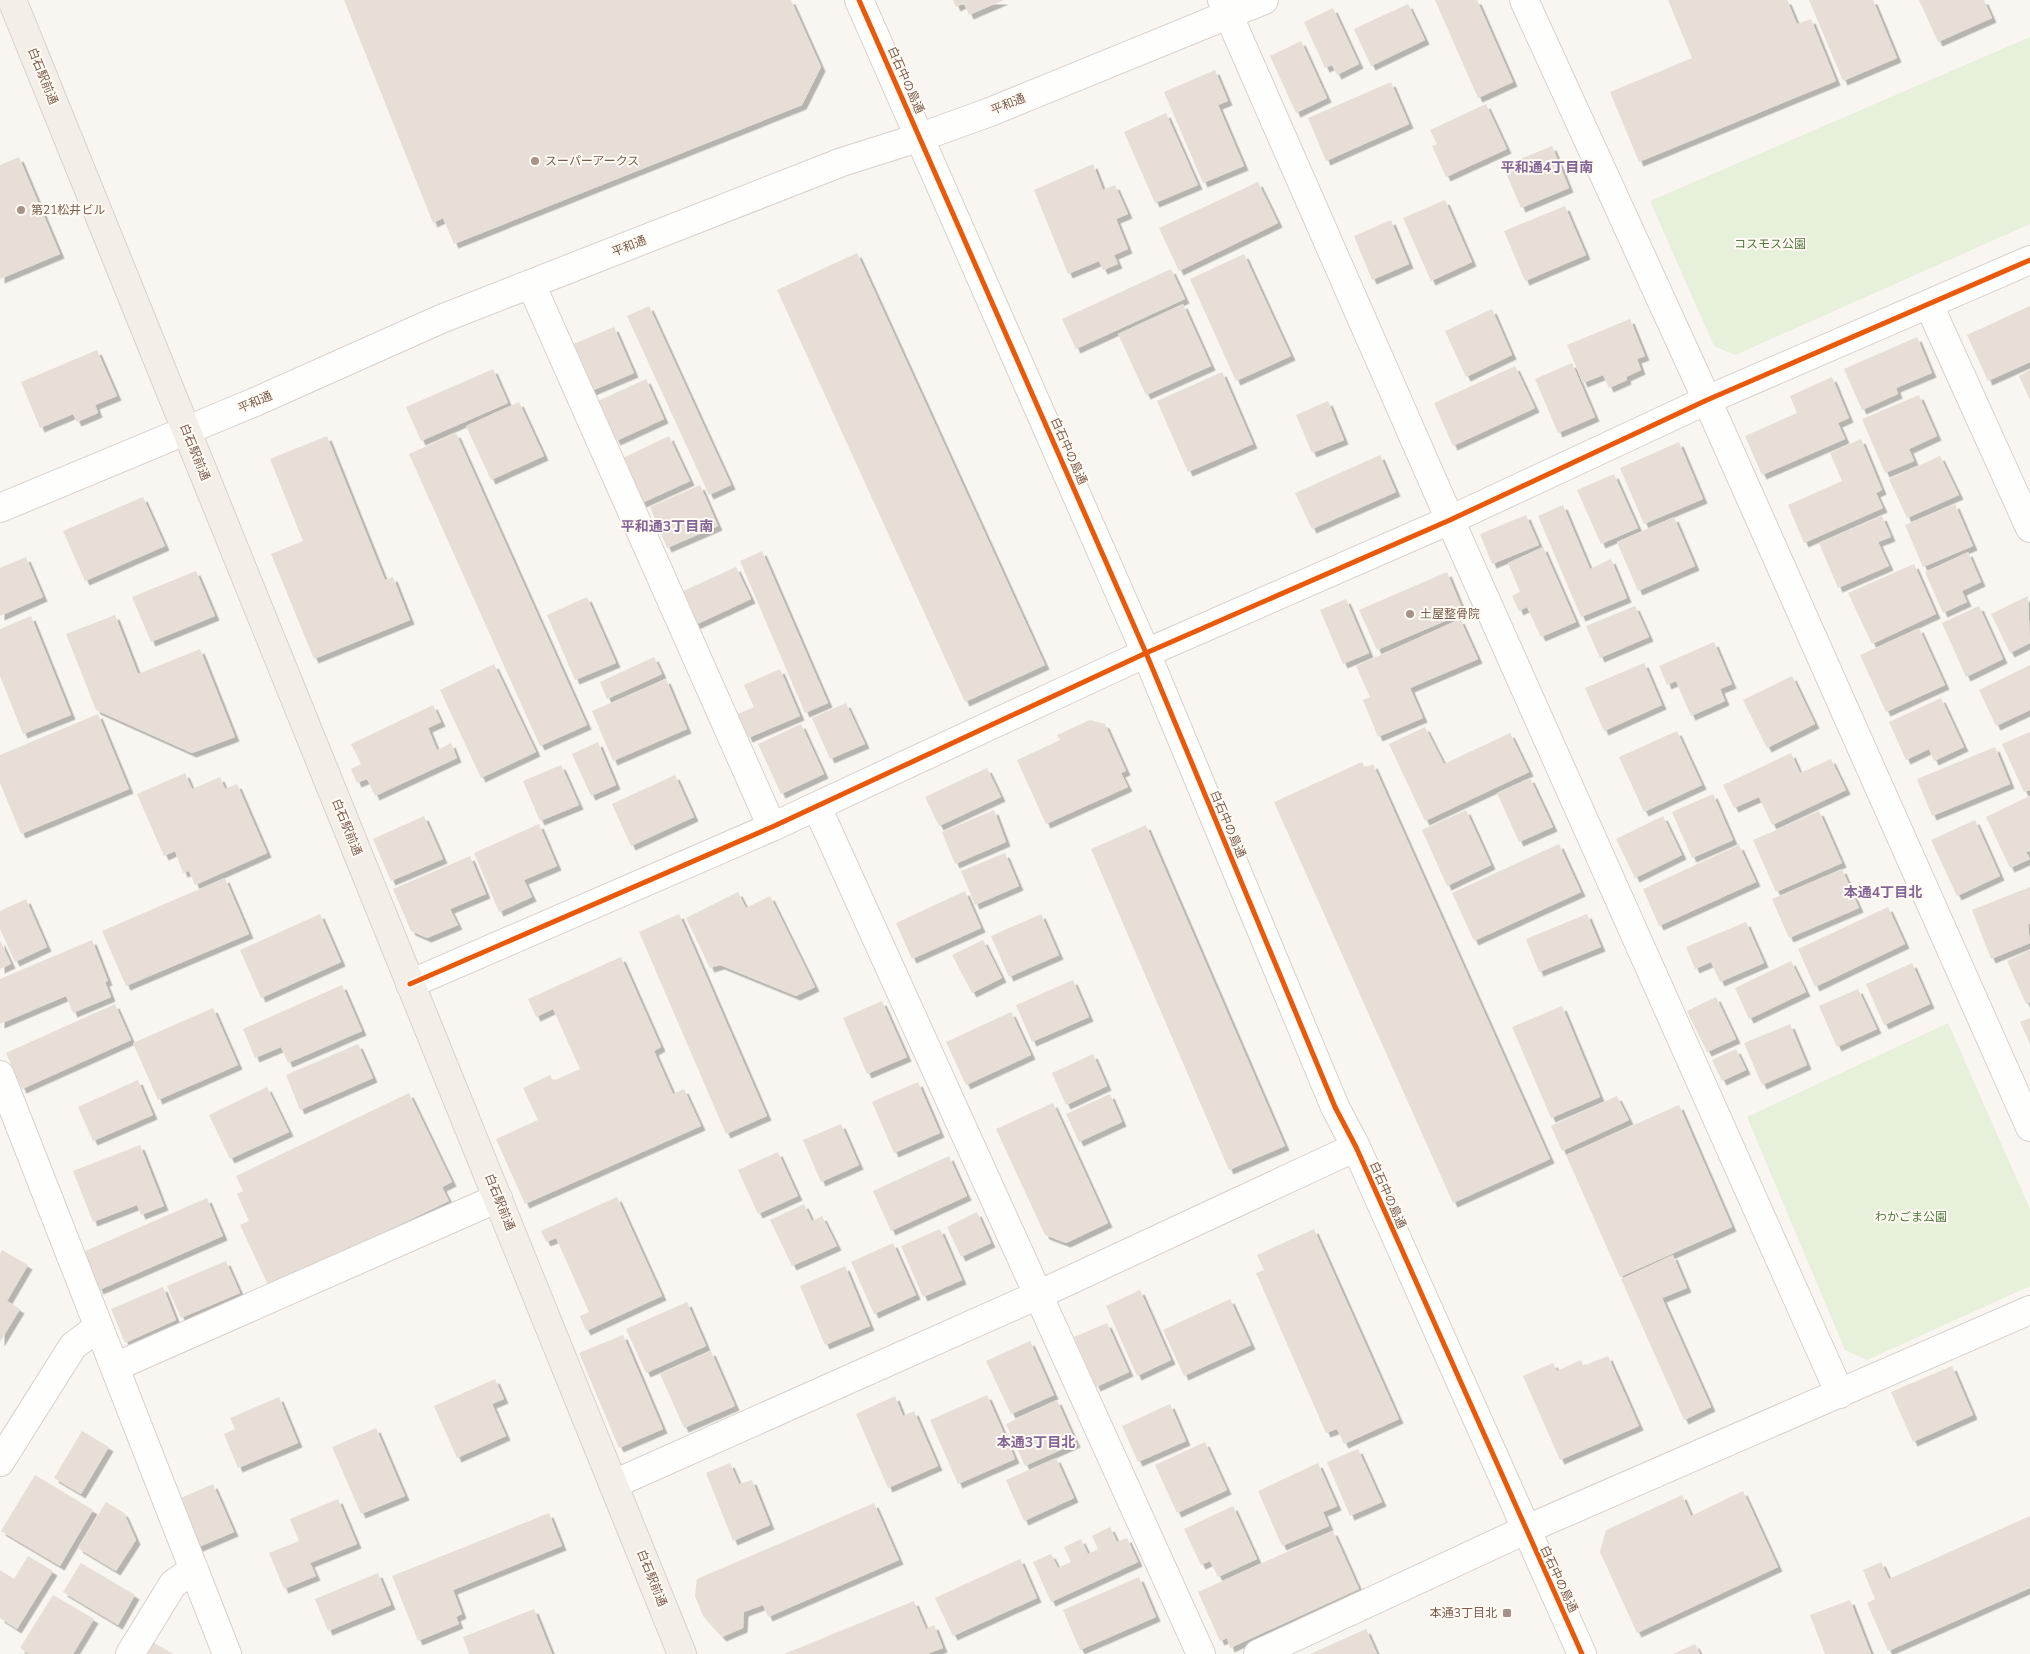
<svg xmlns="http://www.w3.org/2000/svg" width="2030" height="1654" viewBox="0 0 2030 1654" font-family="'Nunito Sans','Noto Sans JP',sans-serif">
<defs>
<filter id="shadow"><feDropShadow dx="4.5" dy="4.5" stdDeviation="0" flood-color="#0004"/></filter>
</defs>
<rect width="100%" height="100%" fill="#f9f5f0"/>
<path fill="#e7f0db" d="M2030,37V224L1735,355L1714,346L1650,201Z
M1948,1023L2030,1209V1286L1867,1360L1845,1350L1747,1117Z"/>
<path fill="#e6ded7" filter="url(#shadow)" d="M344,0H791L821,67L802,105L454,244L443,218L433,223Z
M953,0H1004L969,15L964,3L956,7Z
M1435,0H1477L1513,82L1478,98Z
M1668,0H1787L1797,24L1811,19L1836,81L1639,162L1610,92L1692,58Z
M1809,0H1873L1897,58L1843,81Z
M1919,0H1984L1992,18L1938,42Z
M1408,4L1425,40L1371,66L1354,29Z
M1333,8L1359,64L1337,75L1332,65L1325,68L1304,22Z
M1301,41L1327,98L1296,113L1270,56Z
M1215,70L1228,101L1218,105L1244,166L1203,183L1164,92Z
M1391,82L1409,124L1326,161L1308,118Z
M1486,104L1507,149L1446,177L1432,146L1437,144L1430,130Z
M1166,113L1198,185L1155,203L1124,132Z
M1552,146L1569,188L1521,208L1503,166Z
M19,157L60,254L0,279V165Z
M1093,164L1103,190L1115,185L1128,214L1116,219L1128,249L1114,255L1118,264L1103,270L1099,261L1068,274L1034,190Z
M1258,182L1278,223L1179,271L1159,228Z
M1445,200L1472,262L1431,281L1403,218Z
M1565,206L1586,255L1525,281L1504,231Z
M1391,220L1409,264L1372,280L1354,236Z
M857,253L1045,665L965,702L777,290Z
M1244,254L1291,356L1236,381L1190,279Z
M1171,269L1185,299L1076,349L1062,319Z
M1183,304L1211,366L1146,395L1118,334Z
M649,306L731,485L709,495L627,316Z
M2030,306V362L1988,381L1967,335Z
M1492,309L1512,355L1466,377L1445,331Z
M1630,319L1645,356L1637,359L1641,370L1626,377L1627,380L1609,388L1603,375L1583,383L1567,345Z
M614,327L634,373L589,392L569,346Z
M1917,337L1932,373L1896,388L1898,394L1862,410L1844,369Z
M97,350L117,396L95,405L98,413L77,422L73,414L40,428L21,382Z
M1572,363L1595,417L1558,433L1535,379Z
M1515,366L1535,408L1453,446L1434,403Z
M493,369L508,403L421,441L406,407Z
M2030,370V400L2019,376Z
M1222,372L1253,444L1188,472L1157,401Z
M1832,377L1849,418L1838,423L1845,439L1762,475L1745,436L1797,413L1790,396Z
M646,379L664,419L616,441L598,401Z
M1919,395L1937,436L1909,449L1914,461L1885,473L1862,419Z
M1328,401L1344,440L1312,453L1296,415Z
M519,402L544,456L491,480L466,426Z
M456,433L587,725L540,746L409,454Z
M327,436L385,580L393,577L410,620L314,659L271,554L303,541L270,459Z
M669,436L690,481L642,503L621,459Z
M1861,439L1882,490L1876,493L1883,508L1804,543L1788,505L1842,481L1830,453Z
M1679,442L1703,499L1644,524L1620,468Z
M1380,455L1396,492L1312,529L1295,493Z
M1940,456L1959,495L1907,518L1889,479Z
M1614,474L1638,528L1601,544L1577,490Z
M700,485L718,526L667,548L650,507Z
M143,497L165,546L85,581L63,531Z
M1955,504L1973,546L1923,567L1905,525Z
M1563,505L1590,569L1611,559L1627,598L1581,617L1538,516Z
M1526,515L1539,545L1492,564L1480,534Z
M1882,516L1891,537L1878,542L1889,566L1838,588L1819,543Z
M1674,517L1695,566L1638,591L1617,542Z
M1543,547L1576,622L1541,637L1527,607L1519,611L1512,596L1520,592L1508,563Z
M762,551L828,703L805,713L740,561Z
M1968,552L1981,582L1962,591L1967,602L1943,613L1925,572Z
M26,557L43,597L0,616V568Z
M1914,564L1936,614L1872,644L1848,593Z
M736,567L751,599L695,625L681,592Z
M196,571L215,616L151,642L132,597Z
M1447,572L1464,613L1377,650L1359,610Z
M2028,596L2030,643L2010,653L1991,614Z
M587,597L616,663L575,680L547,615Z
M1346,599L1369,653L1343,664L1320,610Z
M1635,606L1649,637L1600,658L1586,626Z
M1979,606L2003,659L1966,677L1942,623Z
M115,615L138,674L200,649L235,737L192,753L96,710L66,634Z
M31,616L71,715L23,734L0,676V629Z
M1460,619L1478,659L1410,688L1423,718L1378,737L1363,700L1370,697L1356,666Z
M1919,628L1945,685L1886,712L1860,655Z
M1714,642L1732,684L1720,689L1725,701L1691,716L1676,681L1667,685L1659,666Z
M654,657L662,674L607,699L600,682Z
M1644,663L1662,705L1604,731L1585,688Z
M494,664L536,752L481,778L440,690Z
M2030,665V710L1996,726L1979,690Z
M780,669L800,716L748,738L738,714L754,707L744,685Z
M1792,676L1815,724L1767,748L1743,700Z
M666,679L687,729L613,761L592,711Z
M1941,698L1964,747L1934,761L1929,749L1906,760L1889,722Z
M846,703L865,744L830,759L812,718Z
M433,705L441,722L428,728L437,750L451,743L457,758L375,796L367,779L357,783L351,769L361,764L351,744Z
M98,714L129,789L21,834L0,783V755Z
M1090,720L1105,724L1126,771L1121,773L1128,787L1046,824L1017,760L1060,740L1057,735Z
M801,724L824,774L781,794L758,744Z
M1425,727L1444,764L1510,733L1529,772L1425,821L1389,744Z
M1677,731L1702,785L1644,812L1619,757Z
M2030,732V790L2024,792L2002,744Z
M598,742L616,785L591,796L572,754Z
M1995,747L2010,784L1932,816L1917,779Z
M1791,753L1800,773L1831,759L1846,790L1772,825L1759,797L1734,808L1723,785Z
M1362,762L1365,768L1373,764L1550,1159L1453,1203L1274,802Z
M561,765L579,805L540,821L523,781Z
M987,768L1001,797L939,826L925,797Z
M185,773L192,789L220,777L225,789L237,784L267,853L195,885L189,871L183,873L175,851L164,856L137,794Z
M675,775L694,817L631,846L612,804Z
M1530,778L1553,827L1519,842L1497,793Z
M1713,794L1733,840L1692,858L1672,812Z
M2030,796V851L2026,852L2030,859L2010,868L1986,817Z
M994,810L1006,842L955,864L942,832Z
M1466,810L1491,865L1447,886L1422,830Z
M1819,811L1842,863L1776,892L1753,840Z
M424,816L443,859L391,881L373,839Z
M1663,816L1682,855L1635,878L1616,839Z
M1975,820L2000,876L1957,896L1931,840Z
M539,824L557,866L524,880L532,897L499,912L474,853Z
M1146,825L1285,1146L1229,1170L1091,849Z
M1559,844L1581,892L1474,941L1452,893Z
M1739,845L1756,882L1659,926L1643,889Z
M1005,853L1019,886L975,905L961,871Z
M470,856L486,894L450,909L458,925L427,938L411,931L393,889Z
M1842,869L1859,908L1789,938L1772,899Z
M225,878L249,934L126,986L102,931Z
M2030,887V924H2028L2030,943L1991,959L1972,910Z
M965,891L981,928L912,959L896,923Z
M738,892L746,908L770,896L815,987L796,996L720,965L710,968L686,918Z
M26,899L47,947L15,962L0,929V911Z
M1888,907L1905,944L1815,987L1798,949Z
M320,914L341,962L261,998L240,950Z
M679,914L767,1116L726,1134L639,932Z
M1041,914L1059,955L1009,977L991,936Z
M1587,914L1601,947L1539,972L1526,939Z
M1746,922L1764,963L1720,982L1711,962L1695,969L1686,947Z
M0,940L11,964L0,969Z
M92,940L108,981L105,982L111,997L73,1013L66,996L0,1024V979Z
M983,940L1002,978L972,993L952,955Z
M2030,950V1002L2026,1004L2007,961Z
M621,957L661,1047L654,1051L673,1094L684,1089L701,1126L525,1204L496,1139L538,1120L523,1088L550,1075L553,1081L580,1069L553,1009L536,1017L528,999Z
M1791,961L1806,992L1749,1019L1735,988Z
M1912,963L1930,1004L1884,1025L1866,984Z
M1073,980L1089,1017L1032,1042L1016,1005Z
M342,985L362,1031L288,1063L281,1047L255,1058L243,1029Z
M1858,989L1877,1029L1837,1047L1819,1006Z
M1716,997L1736,1039L1707,1052L1687,1011Z
M882,1001L907,1057L867,1074L843,1018Z
M115,1004L131,1040L22,1089L6,1053Z
M1562,1006L1600,1097L1551,1118L1512,1027Z
M213,1008L238,1065L158,1100L133,1043Z
M1011,1012L1031,1055L966,1085L946,1042Z
M2030,1018V1044L2020,1022Z
M1790,1024L1807,1065L1762,1085L1744,1043Z
M358,1044L373,1078L300,1110L286,1075Z
M1736,1049L1746,1070L1722,1081L1712,1060Z
M1093,1054L1107,1086L1066,1105L1052,1073Z
M138,1080L153,1115L93,1141L78,1107Z
M918,1082L940,1133L894,1153L872,1102Z
M267,1087L289,1132L230,1159L209,1115Z
M409,1093L452,1182L442,1187L449,1201L269,1287L240,1225L249,1221L237,1194L243,1191L236,1176Z
M1110,1094L1122,1122L1079,1142L1066,1114Z
M1617,1096L1629,1120L1562,1151L1551,1126Z
M1053,1103L1108,1223L1066,1243L1045,1235L996,1129Z
M1679,1105L1732,1227L1620,1277L1566,1155Z
M841,1124L859,1165L821,1182L803,1140Z
M140,1145L164,1206L141,1215L137,1205L93,1222L73,1171Z
M778,1152L798,1196L758,1214L738,1170Z
M949,1156L967,1196L891,1231L873,1191Z
M617,1197L662,1296L586,1331L580,1316L589,1312L556,1238L546,1242L541,1231Z
M207,1198L223,1236L99,1290L83,1252Z
M804,1204L812,1221L822,1216L837,1246L792,1266L770,1220Z
M977,1212L991,1243L961,1257L947,1227Z
M940,1229L962,1280L923,1297L901,1246Z
M1314,1229L1399,1419L1344,1444L1337,1429L1326,1433L1256,1273L1264,1270L1257,1255Z
M893,1243L916,1295L874,1314L851,1262Z
M2,1250L28,1265L7,1301L20,1309L0,1342V1254Z
M1673,1255L1687,1288L1662,1298L1711,1407L1684,1420L1621,1279Z
M226,1261L240,1293L181,1318L167,1286Z
M845,1266L870,1326L825,1345L800,1286Z
M163,1287L176,1320L125,1343L111,1309Z
M1140,1290L1171,1360L1137,1376L1106,1306Z
M1230,1299L1251,1345L1184,1376L1163,1330Z
M687,1302L706,1346L646,1373L626,1329Z
M1107,1323L1129,1372L1096,1387L1074,1337Z
M623,1335L663,1429L619,1448L579,1353Z
M1030,1341L1054,1395L1011,1414L986,1361Z
M711,1351L735,1406L684,1428L660,1374Z
M1608,1356L1639,1426L1560,1460L1523,1376L1553,1363L1557,1371L1581,1360L1583,1366Z
M1952,1366L1973,1415L1913,1442L1891,1392Z
M495,1379L504,1399L492,1404L506,1436L457,1458L434,1406Z
M987,1395L1015,1459L958,1484L930,1420Z
M895,1396L903,1416L914,1411L938,1466L888,1488L856,1414Z
M279,1397L298,1443L238,1468L224,1434L235,1429L230,1418Z
M1057,1400L1076,1443L1025,1466L1006,1424Z
M1170,1404L1186,1441L1138,1462L1122,1426Z
M376,1428L405,1496L361,1514L332,1447Z
M82,1431L109,1447L81,1494L54,1478Z
M1205,1442L1227,1490L1177,1513L1155,1465Z
M1358,1449L1382,1502L1350,1516L1327,1462Z
M1056,1458L1074,1498L1024,1521L1006,1480Z
M730,1463L739,1484L752,1480L770,1525L733,1541L706,1473Z
M1318,1463L1337,1506L1323,1512L1329,1526L1282,1546L1258,1491Z
M35,1475L93,1510L60,1566L1,1531Z
M213,1484L234,1532L194,1549L174,1501Z
M1743,1491L1778,1567L1637,1633L1600,1552L1606,1530L1682,1495L1691,1516Z
M338,1499L357,1544L310,1563L316,1576L284,1589L269,1553L299,1541L290,1519Z
M106,1502L124,1513L136,1540L116,1571L78,1548Z
M874,1503L899,1560L768,1617L763,1605L744,1612L743,1628L722,1637L703,1616L695,1596L697,1579Z
M1233,1506L1257,1559L1218,1577L1210,1561L1201,1565L1184,1529Z
M549,1513L562,1546L453,1590L462,1614L456,1617L459,1624L418,1641L392,1576Z
M2030,1516V1588L1888,1651L1867,1603L1875,1599L1863,1570L1881,1562L1889,1579Z
M1110,1527L1117,1542L1127,1538L1138,1562L1051,1602L1033,1562L1051,1554L1058,1568L1071,1562L1064,1547L1081,1539L1088,1554L1098,1549L1092,1536Z
M1333,1531L1359,1589L1230,1648L1227,1638L1220,1641L1198,1592Z
M28,1556L53,1571L17,1629L0,1618V1570L14,1579Z
M1020,1559L1037,1598L953,1636L935,1598Z
M81,1563L135,1595L118,1625L63,1592Z
M378,1573L391,1605L328,1631L315,1599Z
M1139,1577L1156,1617L1080,1650L1063,1610Z
M53,1595L94,1619L73,1654H29L20,1648Z
M1850,1600L1871,1654H1825L1810,1615Z
M914,1601L926,1629L934,1625L943,1648L927,1654H784Z
M534,1609L552,1654H469L463,1637Z
M1366,1629L1377,1654H1310Z
M153,1642L173,1654H146Z
M1695,1644L1700,1654H1673Z"/>
<g fill="none" stroke-linecap="round" stroke-linejoin="round">
<g stroke="#d7d1cb" stroke-width="30">
<path id="minor" d="M859,0L1146,653L1335,1107L1356,1147L1582,1654
M1222,0L1450,520L1840,1394
M1524,0L1707,400L2030,1127
M531,284L772,827
M1929,305L2030,528
M0,508L255,402L441,319L842,162L921,137L990,112L1264,0
M817,807L1201,1654
M410,984L772,827L1146,653L1450,520L1707,400L2030,260
M0,1075L227,1654
M115,1367L498,1198
M0,1462L73,1346L97,1328
M614,1484L1038,1295L1356,1147
M130,1654L173,1584L194,1569
M1258,1654L1525,1530L2030,1310"/>
</g>
<g stroke="#dad1cc" stroke-width="30">
<path id="major" d="M12,0L682,1654"/>
</g>
<use href="#minor" stroke="#fefefd" stroke-width="28"/>
<use href="#major" stroke="#f3eee8" stroke-width="28"/>
<g stroke="#fffaf3" stroke-width="8">
<path id="cycleway" d="M859,0L1146,653L1335,1107L1356,1147L1582,1654
M410,984L772,827L1146,653L1450,520L1707,400L2030,260"/>
</g>
<use href="#cycleway" stroke="#e8590c" stroke-width="5"/>
</g>
<g fill="#a69286" stroke="#fffaf3" stroke-width="2">
<circle cx="535" cy="161" r="5"/>
<circle cx="21" cy="210" r="5"/>
<circle cx="1410" cy="614" r="5"/>
<rect x="1502" y="1608" width="10" height="10" rx="2.5"/>
</g>
<g text-anchor="middle" stroke-width="4" stroke-linejoin="round" paint-order="stroke">
<g font-size="12" fill="#7a5c4d" stroke="#fffaf3">
<text transform="translate(43 76) rotate(68)" y="4">白石駅前通</text>
<text transform="translate(906 80) rotate(66)" y="4">白石中の島通</text>
<text transform="translate(1008 104) rotate(-22)" y="4">平和通</text>
<text transform="translate(629 246) rotate(-21)" y="4">平和通</text>
<text transform="translate(255 402) rotate(-23)" y="4">平和通</text>
<text transform="translate(1069 451) rotate(66)" y="4">白石中の島通</text>
<text transform="translate(195 452) rotate(68)" y="4">白石駅前通</text>
<text transform="translate(1228 824) rotate(67)" y="4">白石中の島通</text>
<text transform="translate(347 827) rotate(68)" y="4">白石駅前通</text>
<text transform="translate(1388 1195) rotate(66)" y="4">白石中の島通</text>
<text transform="translate(500 1202) rotate(68)" y="4">白石駅前通</text>
<text transform="translate(652 1578) rotate(68)" y="4">白石駅前通</text>
<text transform="translate(1559 1579) rotate(65)" y="4">白石中の島通</text>
</g>
<g font-size="12" fill="#7a5c4d" stroke="#fffaf3" text-anchor="start">
<text x="545" y="165">スーパーアークス</text>
<text x="31" y="214">第21松井ビル</text>
<text x="1420" y="618">土屋整骨院</text>
<text x="1497" y="1617" text-anchor="end">本通3丁目北</text>
</g>
<g font-size="12" fill="#537a41" stroke="#fffaf3">
<text x="1770" y="248">コスモス公園</text>
<text x="1911" y="1221">わかごま公園</text>
</g>
<g font-size="14" font-weight="bold" fill="#846695" stroke="#fffaf3">
<text x="1547" y="172">平和通4丁目南</text>
<text x="667" y="531">平和通3丁目南</text>
<text x="1883" y="897">本通4丁目北</text>
<text x="1036" y="1447">本通3丁目北</text>
</g>
</g>
</svg>
